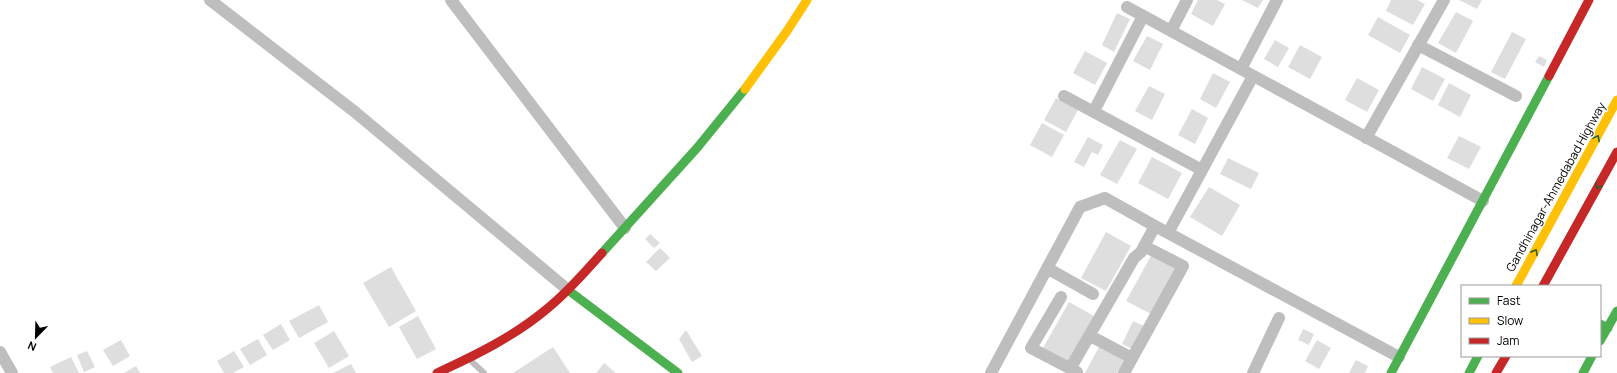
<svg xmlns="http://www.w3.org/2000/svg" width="1617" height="373" viewBox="0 0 1617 373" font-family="Manrope,sans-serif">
<rect width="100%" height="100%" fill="#fff"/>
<path fill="#dedede" d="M1198,0H1217L1225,4L1213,26L1191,14Z
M1242,0H1263L1258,8Z
M1391,0H1417L1425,4L1413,25L1386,11Z
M1459,0H1482L1477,9Z
M1456,12L1473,21L1456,53L1438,43Z
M1117,13L1130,19L1114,52L1102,45Z
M1378,17L1410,35L1400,53L1368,35Z
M1512,32L1526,39L1505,79L1491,72Z
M1147,36L1163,44L1150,70L1133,61Z
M1275,40L1289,48L1278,67L1264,59Z
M1300,45L1322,57L1310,79L1288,67Z
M1085,51L1107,63L1095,85L1073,73Z
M1539,56L1547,60L1544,67L1535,62Z
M1422,67L1445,79L1433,101L1411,89Z
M1213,73L1230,82L1216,108L1200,99Z
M1357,78L1379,90L1367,112L1345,100Z
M1449,83L1471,95L1460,117L1438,105Z
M1149,86L1165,94L1152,120L1135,111Z
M1056,98L1078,110L1066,132L1044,120Z
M1192,109L1208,118L1195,144L1178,135Z
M1042,123L1064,135L1052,157L1030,145Z
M1459,136L1481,147L1469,169L1447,158Z
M1088,137L1103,145L1098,155L1092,152L1084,167L1074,162Z
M1120,140L1137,149L1117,184L1100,175Z
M1152,157L1182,173L1168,199L1138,183Z
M1228,158L1259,173L1251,189L1220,174Z
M1209,187L1240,205L1222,236L1190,217Z
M1106,232L1131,246L1106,291L1081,278Z
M650,234L660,243L654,248L645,239Z
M660,248L670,258L656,271L646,262Z
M1152,254L1177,268L1151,314L1126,301Z
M391,267L416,311L389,327L363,283Z
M1069,302L1094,316L1068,362L1043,348Z
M319,305L328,322L299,338L289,321Z
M418,316L436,349L417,359L399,327Z
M1133,321L1144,326L1132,349L1122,344Z
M281,324L290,340L273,350L263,335Z
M1303,329L1314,334L1309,345L1298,340Z
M686,330L702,356L692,362L679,339Z
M334,331L349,356L329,368L314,343Z
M258,339L267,355L250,365L240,349Z
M121,340L130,356L113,366L103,350Z
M1317,340L1331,348L1319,369L1305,361Z
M1101,343L1126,357L1117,373H1085Z
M553,347L570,373H513Z
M87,351L95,367L84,372L77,355Z
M234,351L244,367L233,373H224L217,361Z
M71,357L79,373H53L50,367Z
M1356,360L1368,366L1365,373H1349Z
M604,363L616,373H596Z
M351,364L356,373H333Z
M136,366L140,373H124Z"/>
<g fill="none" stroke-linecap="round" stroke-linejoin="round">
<path stroke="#bebebe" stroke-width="6" d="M469,359L484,373"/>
<path stroke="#bebebe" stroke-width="12" d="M210,0L355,112L568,290
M451,0L625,228
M1127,7L1483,201
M1171,31L1187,0
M1418,45L1516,96
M1241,69L1277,0
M1064,96L1202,170
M1094,111L1143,16
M1366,138L1444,0
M1168,233L1253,76
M1047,268L1093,294
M1061,297L1031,348L1077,372
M1096,339L1132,358
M0,352L12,373
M1070,369L1134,258L1141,252L1155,226
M991,373L1080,207L1105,198L1155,226L1399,357
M1124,373L1183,266L1144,246
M1253,373L1279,318"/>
<path stroke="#4caf50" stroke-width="9" d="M602,253L697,148L745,89
M568,290L678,373
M1600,324L1608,328
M1600,341L1617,311
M1391,373L1549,76
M1469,373L1478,356
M1583,373L1592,356"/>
<path stroke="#ffc107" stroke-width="9" d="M745,89L787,31L807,0
M1516,286L1617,100"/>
<path stroke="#c62828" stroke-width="9" d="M1549,76L1589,0
M1543,286L1617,152
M437,373C476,355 515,336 548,308C568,292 585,272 602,253
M1496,373L1506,356"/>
</g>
<defs><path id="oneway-chevron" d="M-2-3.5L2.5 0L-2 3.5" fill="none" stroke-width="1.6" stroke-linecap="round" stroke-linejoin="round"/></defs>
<g stroke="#2a602c">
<use href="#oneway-chevron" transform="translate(1597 138) rotate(-62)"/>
<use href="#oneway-chevron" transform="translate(1598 186) rotate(120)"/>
<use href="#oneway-chevron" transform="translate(1535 252) rotate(-61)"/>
</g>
<g text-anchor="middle" stroke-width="3" stroke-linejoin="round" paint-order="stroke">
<g font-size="12" fill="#000" stroke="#fff">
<text transform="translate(1556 187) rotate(-61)" y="4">Gandhinagar-Ahmedabad Highway</text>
</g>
</g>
<rect x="1461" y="285" width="140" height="72" fill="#ffffff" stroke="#999999"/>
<rect x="1469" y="298" width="20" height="6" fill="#4caf50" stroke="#999999"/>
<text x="1497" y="305" font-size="12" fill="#000000">Fast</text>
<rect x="1469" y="318" width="20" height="6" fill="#ffc107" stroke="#999999"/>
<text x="1497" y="325" font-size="12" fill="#000000">Slow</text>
<rect x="1469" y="338" width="20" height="6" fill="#c62828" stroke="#999999"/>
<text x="1497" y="345" font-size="12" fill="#000000">Jam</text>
<g transform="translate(36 337) rotate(203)" stroke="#ffffff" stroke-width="3" paint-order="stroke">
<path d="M0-3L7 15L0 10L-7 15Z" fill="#000000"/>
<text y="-6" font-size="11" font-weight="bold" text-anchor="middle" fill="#000000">N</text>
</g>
</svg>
